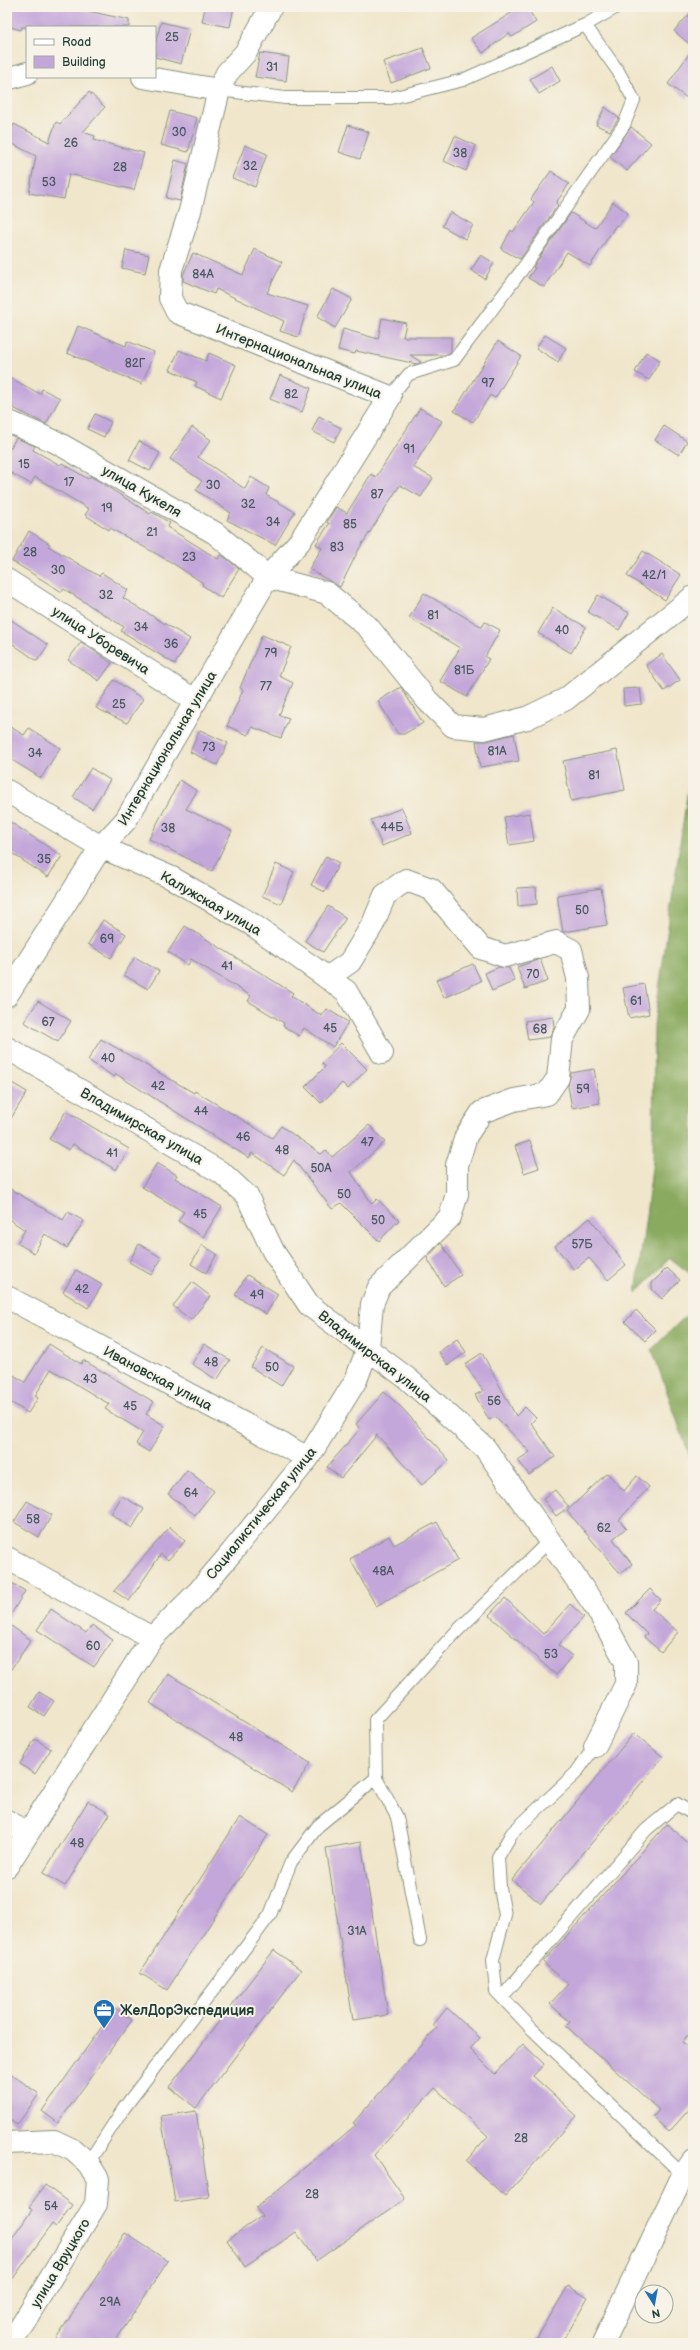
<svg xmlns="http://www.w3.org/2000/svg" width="700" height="2350" viewBox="0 0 700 2350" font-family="'Balsamiq Sans',sans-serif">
<rect width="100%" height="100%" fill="#f7f3e8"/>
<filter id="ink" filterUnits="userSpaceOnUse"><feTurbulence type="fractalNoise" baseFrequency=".025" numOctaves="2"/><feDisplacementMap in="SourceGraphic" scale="8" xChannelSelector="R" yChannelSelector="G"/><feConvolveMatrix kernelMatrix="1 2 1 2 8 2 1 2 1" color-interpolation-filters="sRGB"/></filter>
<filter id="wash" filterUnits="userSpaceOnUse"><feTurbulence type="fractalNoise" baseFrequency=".012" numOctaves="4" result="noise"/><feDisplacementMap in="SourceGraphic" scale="16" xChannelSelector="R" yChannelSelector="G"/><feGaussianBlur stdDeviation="0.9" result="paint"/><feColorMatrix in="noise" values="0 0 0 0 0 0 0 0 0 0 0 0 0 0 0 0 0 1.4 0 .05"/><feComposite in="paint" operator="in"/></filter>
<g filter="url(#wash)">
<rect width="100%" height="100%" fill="#f0e6cb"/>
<path fill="#8aaa5e" stroke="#547449" d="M693,754V1276L670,1258L636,1293L653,1161L654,1024Z
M693,1309V1466L652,1349Z"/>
<g id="blocks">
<path fill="#c4a7da" d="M7,7H70L129,20V27H22L21,30L7,26Z
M205,7H234L230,27L202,22Z
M521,7H527L536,22L512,37L509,33L483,53L471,38Z
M693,10V47L674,31Z
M161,22L190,29L181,64L155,57V44Z
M423,48L431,68L391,83L383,62Z
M693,48V89L687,98L668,84Z
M260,53L289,57L286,81L255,77Z
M552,66L560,81L539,94L530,79Z
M89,92L105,107L83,132L95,136L94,140L144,153L134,190L69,174L64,199L29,193L36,156L7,141L14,124L49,142L56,122L60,124Z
M605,107L619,118L610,131L596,125Z
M170,111L197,118L188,152L161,145Z
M348,125L369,132L360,159L339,152Z
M631,127L651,143L627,171L610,157Z
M455,136L476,146L466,171L444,161Z
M245,145L267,154L255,187L232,178Z
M175,160L188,164L180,201L166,198Z
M551,171L569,184L556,203L558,205L520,259L501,249L511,230L513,232L534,202L531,199Z
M613,202L628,213L618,226L616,225L590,266L567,252L544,287L528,278L535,268L533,267L571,213L595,228Z
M450,212L473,225L465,239L442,226Z
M255,249L282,262L267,293L308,306L298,337L280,331L284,321L216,289L214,294L183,281V275L193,253L243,275Z
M126,250L149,255L145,273L122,268Z
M481,255L494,263L485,279L471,270Z
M333,289L352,299L335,328L317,317Z
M382,318L406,323L403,337H451V352L444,355H410L421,362L417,364L356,351L355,354L338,350L343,329L378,339Z
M78,326L126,346L127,341L154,352L142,384L67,353Z
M545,335L566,348L558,362L536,348Z
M498,341L521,356L495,398L490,395L473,422L454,411Z
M179,350L206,361L209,353L236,365L221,398L195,386L197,382L170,370Z
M646,352L660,360L649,380L635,372Z
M280,375L311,388L302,412L270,399Z
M7,376L40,394L42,389L60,398L46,424L7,405Z
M420,408L442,421L413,467L433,478L421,497L400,485L359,549L340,587L309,569L322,548L316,544L329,524L327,522L336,507L347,513L371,474L376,477Z
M95,414L111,422L104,437L87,429Z
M319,416L341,428L334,442L312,431Z
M664,426L687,441L679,455L655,440Z
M192,427L211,440L198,457L245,489L251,477L269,488L266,495L295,512L275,545L227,520L231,513L196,490L202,481L170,459Z
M16,438L35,446L33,450L60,465L62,463L88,479L90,476L97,480L150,514L152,512L170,523L167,527L218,559L221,555L227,559L239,569L221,598L202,585L203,583L171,562L110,528L109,530L85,515L89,509L35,477L31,484L7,471V454Z
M139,441L160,453L150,471L129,460Z
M29,531L50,544L48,546L99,576L102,573L128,590L123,598L190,639L175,664L121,631L124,627L64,589L62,592L12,561Z
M643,551L681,575L665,600L627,576Z
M424,593L482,627L485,622L500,630L485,657L489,659L467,697L440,681L460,648L409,618Z
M598,595L629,613L619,630L588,612Z
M553,608L586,627L571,653L538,633Z
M7,617L48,645L37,661L7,640Z
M262,635L291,647L279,676L293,683L279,715L289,718L281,738L252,727L248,735L227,726L243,690L240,688Z
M81,642L112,663L99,681L68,660Z
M662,654L680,680L664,691L646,665Z
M114,680L143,699L127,723L96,708Z
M401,687L423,723L404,734H398L378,701Z
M640,688L642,704L624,706L623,689Z
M7,725L24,735L29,728L60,748L41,778L7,757Z
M200,730L228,743L217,765L190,752Z
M514,734L519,761L480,767L476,741H487Z
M617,750L625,790L571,801L563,761Z
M91,768L110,780L92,809L73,797Z
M180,780L197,791L186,809L232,831L212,871L149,839Z
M402,808L412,833L382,846L371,820Z
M530,813L534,841L509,845L504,817Z
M7,820L62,856L48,877L7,850Z
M326,856L339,863L325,892L311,885Z
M276,864L294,872L281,904L262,896Z
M536,887L537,904L518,906L517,888Z
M601,888L607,925L563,932L557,895Z
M328,906L346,918L323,952L305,941Z
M103,920L126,934L111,958L88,944Z
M185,926L293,993L291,996L322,1016L327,1009L348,1022L333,1047L304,1028L299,1036L283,1026L284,1023L248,1001L251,996L191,959L188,965L168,952Z
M135,957L159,971L148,989L124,975Z
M540,959L548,981L525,989L517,967Z
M473,964L481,981L444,998L436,980Z
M499,967L509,968L515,981L492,991L485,973Z
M644,984L649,1014L629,1018L623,988Z
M38,1001L71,1021L58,1042L24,1022Z
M553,1017L554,1027L550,1037L528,1040L525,1021Z
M101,1039L194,1093L195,1091L272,1138L281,1126L321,1154L326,1150L332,1157L369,1125L385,1142L351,1172L372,1204L377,1199L399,1220L379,1241L341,1203L332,1209L294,1160L284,1175L252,1153L249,1158L116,1074L114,1077L88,1060Z
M341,1043L367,1069L348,1089L342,1083L321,1103L305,1087L325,1067L322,1063Z
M594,1069L600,1103L572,1108L568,1086L571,1073Z
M7,1080L27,1092L7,1125Z
M66,1111L129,1149L116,1170L73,1144L69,1150L49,1139Z
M530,1141L539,1168L524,1173L515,1146Z
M157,1163L177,1175L175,1178L222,1207L203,1237L178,1221L184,1212L142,1187Z
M7,1187L63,1220L68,1212L84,1221L67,1248L45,1234L34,1253L17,1243L25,1230L7,1218Z
M590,1218L626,1265L608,1280L589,1258L574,1270L555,1246Z
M441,1243L461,1275L444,1286L427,1258Z
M139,1244L162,1258L151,1275L129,1262Z
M202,1245L217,1254L206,1273L191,1264Z
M667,1268L680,1280L662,1299L652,1289V1283Z
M76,1270L102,1285L88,1308L63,1292Z
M247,1275L278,1294L266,1314L235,1295Z
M192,1282L210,1296L191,1320L173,1306Z
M636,1310L656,1330L645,1341L625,1322Z
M457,1339L466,1352L448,1365L439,1352Z
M49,1344L81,1364L83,1360L154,1402L146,1414L165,1426L149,1452L136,1444L143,1432L105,1409L109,1404L51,1369L35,1396L38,1398L28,1413L7,1400V1371L25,1382Z
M204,1344L230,1360L217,1380L192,1364Z
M263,1348L293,1366L281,1386L251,1367Z
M482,1353L516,1416L525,1407L536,1418L531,1423L555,1457L529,1475L518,1460L530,1452L496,1417L489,1420L475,1395L483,1391L465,1364Z
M384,1392L401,1407L449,1460L422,1485L377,1435L341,1478L327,1467L360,1429L356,1424Z
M187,1470L214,1491L195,1515L168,1494Z
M607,1473L624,1491L637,1476L649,1487L619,1520L626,1528L613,1539L632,1564L620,1573L567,1511Z
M555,1490L569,1507L556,1516L543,1499Z
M122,1496L144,1509L132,1528L111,1514Z
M27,1501L52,1515L39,1537L14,1522Z
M437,1522L458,1560L376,1606L350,1559L389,1536L394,1545Z
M170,1527L185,1541L168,1560L161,1554L129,1601L114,1591Z
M7,1580L25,1591L7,1621Z
M650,1589L661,1600L652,1609L678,1632L661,1652L644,1637L647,1634L626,1613Z
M505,1598L543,1634L570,1604L584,1617L558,1645L572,1656L556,1675L489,1615Z
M51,1609L86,1633L92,1625L113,1640L94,1667L37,1630Z
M7,1623L31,1640L7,1675Z
M168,1674L310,1763L292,1792L150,1703Z
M39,1692L54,1701L44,1716L30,1707Z
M634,1733L663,1757L541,1904L512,1880Z
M35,1739L51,1749L35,1774L20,1764Z
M88,1801L110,1814L65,1886L43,1873Z
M240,1817L268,1835L167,1990L140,1973Z
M667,1824L693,1847V2030L682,2042L693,2052V2105L669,2132L653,2117L659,2110L566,2026L570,2022L550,2004L568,1984L543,1962Z
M361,1842L388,2015L353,2020L326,1848Z
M274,1950L301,1970L196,2108L169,2087Z
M115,2008L132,2020L58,2123L42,2111Z
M447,2008L480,2038L470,2049L495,2074L523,2044L544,2064L533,2076L577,2116L505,2196L466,2161L488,2136L435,2088L374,2155L405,2199L316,2261L296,2232L245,2267L227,2240L262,2216L256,2208L356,2125L353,2123L437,2028L433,2025Z
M7,2071L39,2094L17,2125L7,2118Z
M196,2111L209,2197L175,2202L161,2116Z
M45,2185L72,2205L56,2227L52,2224L7,2287V2246L32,2210L29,2207Z
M125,2233L168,2261L114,2343H53Z
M568,2286L588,2298L562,2343H534Z"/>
</g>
</g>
<g filter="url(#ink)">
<use href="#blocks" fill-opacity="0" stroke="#889280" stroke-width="1"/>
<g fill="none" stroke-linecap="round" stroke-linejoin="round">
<g stroke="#889280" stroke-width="14">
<path id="service" d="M219,90L285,98H391L463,80L585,25L617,7
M390,397L409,374L454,360L521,271L624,125L634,100L618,71L585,25
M595,1746L576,1773L512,1833L498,1857L500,1888L505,1915L493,1960L496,1991L532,2029L683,2175
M420,1940L397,1817L376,1778L375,1720L455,1633L549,1541
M502,1997L646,1830L677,1804L693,1814
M88,2163L124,2108L270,1915L291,1862L318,1826L376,1778"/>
</g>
<g stroke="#889280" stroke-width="24">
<path id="minor" d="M143,77L219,90
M7,79L27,73
M7,421L56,442L215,533L268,577L327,593L368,627L427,700L453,726L484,729L527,718L566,699L693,597
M7,580L196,701
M7,791L101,847L172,878L253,925L346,991L382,1053
M7,995L101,847L126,820L268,577L300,541L390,397L177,312L170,298L171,270L190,211L219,90L227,73L246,52L271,7
M7,1048L222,1173L247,1196L273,1251L309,1305L408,1379L485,1448L597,1609L626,1662V1684L595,1746
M7,1297L308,1458
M7,1558L152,1638
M7,1821L27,1833
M7,1866L152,1638L199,1591L232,1552L308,1458L356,1380L368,1348L372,1304L379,1287L450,1217L457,1194V1165L466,1136L482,1112L514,1100L547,1094L558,1078L562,1039L579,1009L578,978L571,950L556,942L505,956L481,948L431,889L406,880L385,895L373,924L350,962L327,978
M7,2143L54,2141L73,2150L88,2163L98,2179L96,2204L11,2343
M603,2343L683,2175L693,2161"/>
</g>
<use href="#service" stroke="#fff" stroke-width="12"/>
<use href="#minor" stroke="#fff" stroke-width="22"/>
</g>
</g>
<defs>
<g id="office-pin" transform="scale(1.15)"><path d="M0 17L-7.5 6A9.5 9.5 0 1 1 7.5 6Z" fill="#1f6fb2" stroke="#f7f3e8"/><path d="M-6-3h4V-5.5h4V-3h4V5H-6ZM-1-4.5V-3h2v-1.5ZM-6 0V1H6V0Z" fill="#fff"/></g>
</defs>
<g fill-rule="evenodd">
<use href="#office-pin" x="104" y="2010"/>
</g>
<g text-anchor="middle" stroke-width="4" stroke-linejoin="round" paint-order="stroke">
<g font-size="12" fill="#48585e">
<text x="172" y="41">25</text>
<text x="272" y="71">31</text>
<text x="179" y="136">30</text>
<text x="71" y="147">26</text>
<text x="460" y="157">38</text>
<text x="250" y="170">32</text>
<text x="120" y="171">28</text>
<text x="49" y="186">53</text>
<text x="203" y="278">84А</text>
<text x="135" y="367">82Г</text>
<text x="488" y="387">97</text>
<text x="291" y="398">82</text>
<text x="409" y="453">91</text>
<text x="24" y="468">15</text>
<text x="69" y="486">17</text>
<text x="213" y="489">30</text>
<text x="377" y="498">87</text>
<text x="248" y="508">32</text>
<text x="107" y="512">19</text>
<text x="273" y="526">34</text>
<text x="350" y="528">85</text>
<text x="152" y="536">21</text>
<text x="337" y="551">83</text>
<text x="30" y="556">28</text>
<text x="189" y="561">23</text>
<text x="58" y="574">30</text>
<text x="654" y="579">42/1</text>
<text x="106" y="599">32</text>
<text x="433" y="619">81</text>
<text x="141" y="631">34</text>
<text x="562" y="634">40</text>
<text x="171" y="648">36</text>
<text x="271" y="657">79</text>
<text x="464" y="674">81Б</text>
<text x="266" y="690">77</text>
<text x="119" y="708">25</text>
<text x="209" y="751">73</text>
<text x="497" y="755">81А</text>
<text x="35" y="757">34</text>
<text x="594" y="779">81</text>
<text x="392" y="831">44Б</text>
<text x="168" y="832">38</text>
<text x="44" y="863">35</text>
<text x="582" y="914">50</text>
<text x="107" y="943">69</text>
<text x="227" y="970">41</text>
<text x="533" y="978">70</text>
<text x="636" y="1005">61</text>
<text x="48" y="1026">67</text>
<text x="330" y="1032">45</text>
<text x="540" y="1033">68</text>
<text x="108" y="1062">40</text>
<text x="158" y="1090">42</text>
<text x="583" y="1093">59</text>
<text x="201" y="1115">44</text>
<text x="243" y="1141">46</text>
<text x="367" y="1146">47</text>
<text x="282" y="1154">48</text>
<text x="112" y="1157">41</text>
<text x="321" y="1172">50А</text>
<text x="344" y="1198">50</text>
<text x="200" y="1218">45</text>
<text x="378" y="1224">50</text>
<text x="582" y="1248">57Б</text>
<text x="82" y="1293">42</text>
<text x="257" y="1299">49</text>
<text x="211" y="1366">48</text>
<text x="272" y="1371">50</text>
<text x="90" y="1383">43</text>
<text x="494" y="1405">56</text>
<text x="130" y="1410">45</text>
<text x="191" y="1497">64</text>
<text x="33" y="1523">58</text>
<text x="604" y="1532">62</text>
<text x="383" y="1575">48А</text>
<text x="93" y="1650">60</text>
<text x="551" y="1658">53</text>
<text x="236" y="1741">48</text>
<text x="77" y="1847">48</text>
<text x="357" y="1935">31А</text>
<text x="521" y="2142">28</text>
<text x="312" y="2198">28</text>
<text x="51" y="2210">54</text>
<text x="110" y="2306">29А</text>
</g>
<g font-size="14" fill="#1f3d34" stroke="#f7f3e8">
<text transform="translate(299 361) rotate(22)" y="5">Интернациональная улица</text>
<text transform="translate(142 491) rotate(30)" y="5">улица Кукеля</text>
<text transform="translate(101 640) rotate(33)" y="5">улица Уборевича</text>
<text transform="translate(167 748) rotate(-59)" y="5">Интернациональная улица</text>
<text transform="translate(211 903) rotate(30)" y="5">Калужская улица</text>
<text transform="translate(142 1126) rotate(30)" y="5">Владимирская улица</text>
<text transform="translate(375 1356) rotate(38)" y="5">Владимирская улица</text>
<text transform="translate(158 1378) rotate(28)" y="5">Ивановская улица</text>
<text transform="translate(261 1513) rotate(-51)" y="5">Социалистическая улица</text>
<text transform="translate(60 2263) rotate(-59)" y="5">улица Вруцкого</text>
</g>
<g font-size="14" font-weight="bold" fill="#1f3d34" stroke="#f7f3e8" text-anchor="start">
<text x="120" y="2015">ЖелДорЭкспедиция</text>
</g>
</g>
<rect width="700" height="2350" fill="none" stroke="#f7f3e8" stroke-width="24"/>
<rect x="26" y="26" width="130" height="52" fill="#f7f3e8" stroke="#a1aaa0"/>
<rect x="34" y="39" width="20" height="6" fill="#ffffff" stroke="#a1aaa0"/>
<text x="62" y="46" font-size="12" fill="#1f3d34">Road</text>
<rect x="34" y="56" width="20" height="12" fill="#c4a7da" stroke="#a1aaa0"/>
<text x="62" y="66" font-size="12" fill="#1f3d34">Building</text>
<g transform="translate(654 2304) rotate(169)"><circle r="19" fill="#f7f3e8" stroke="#a1aaa0"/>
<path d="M0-3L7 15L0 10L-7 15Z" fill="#1f6fb2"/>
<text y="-6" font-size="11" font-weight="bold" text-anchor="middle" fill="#1f3d34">N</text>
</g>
</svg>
